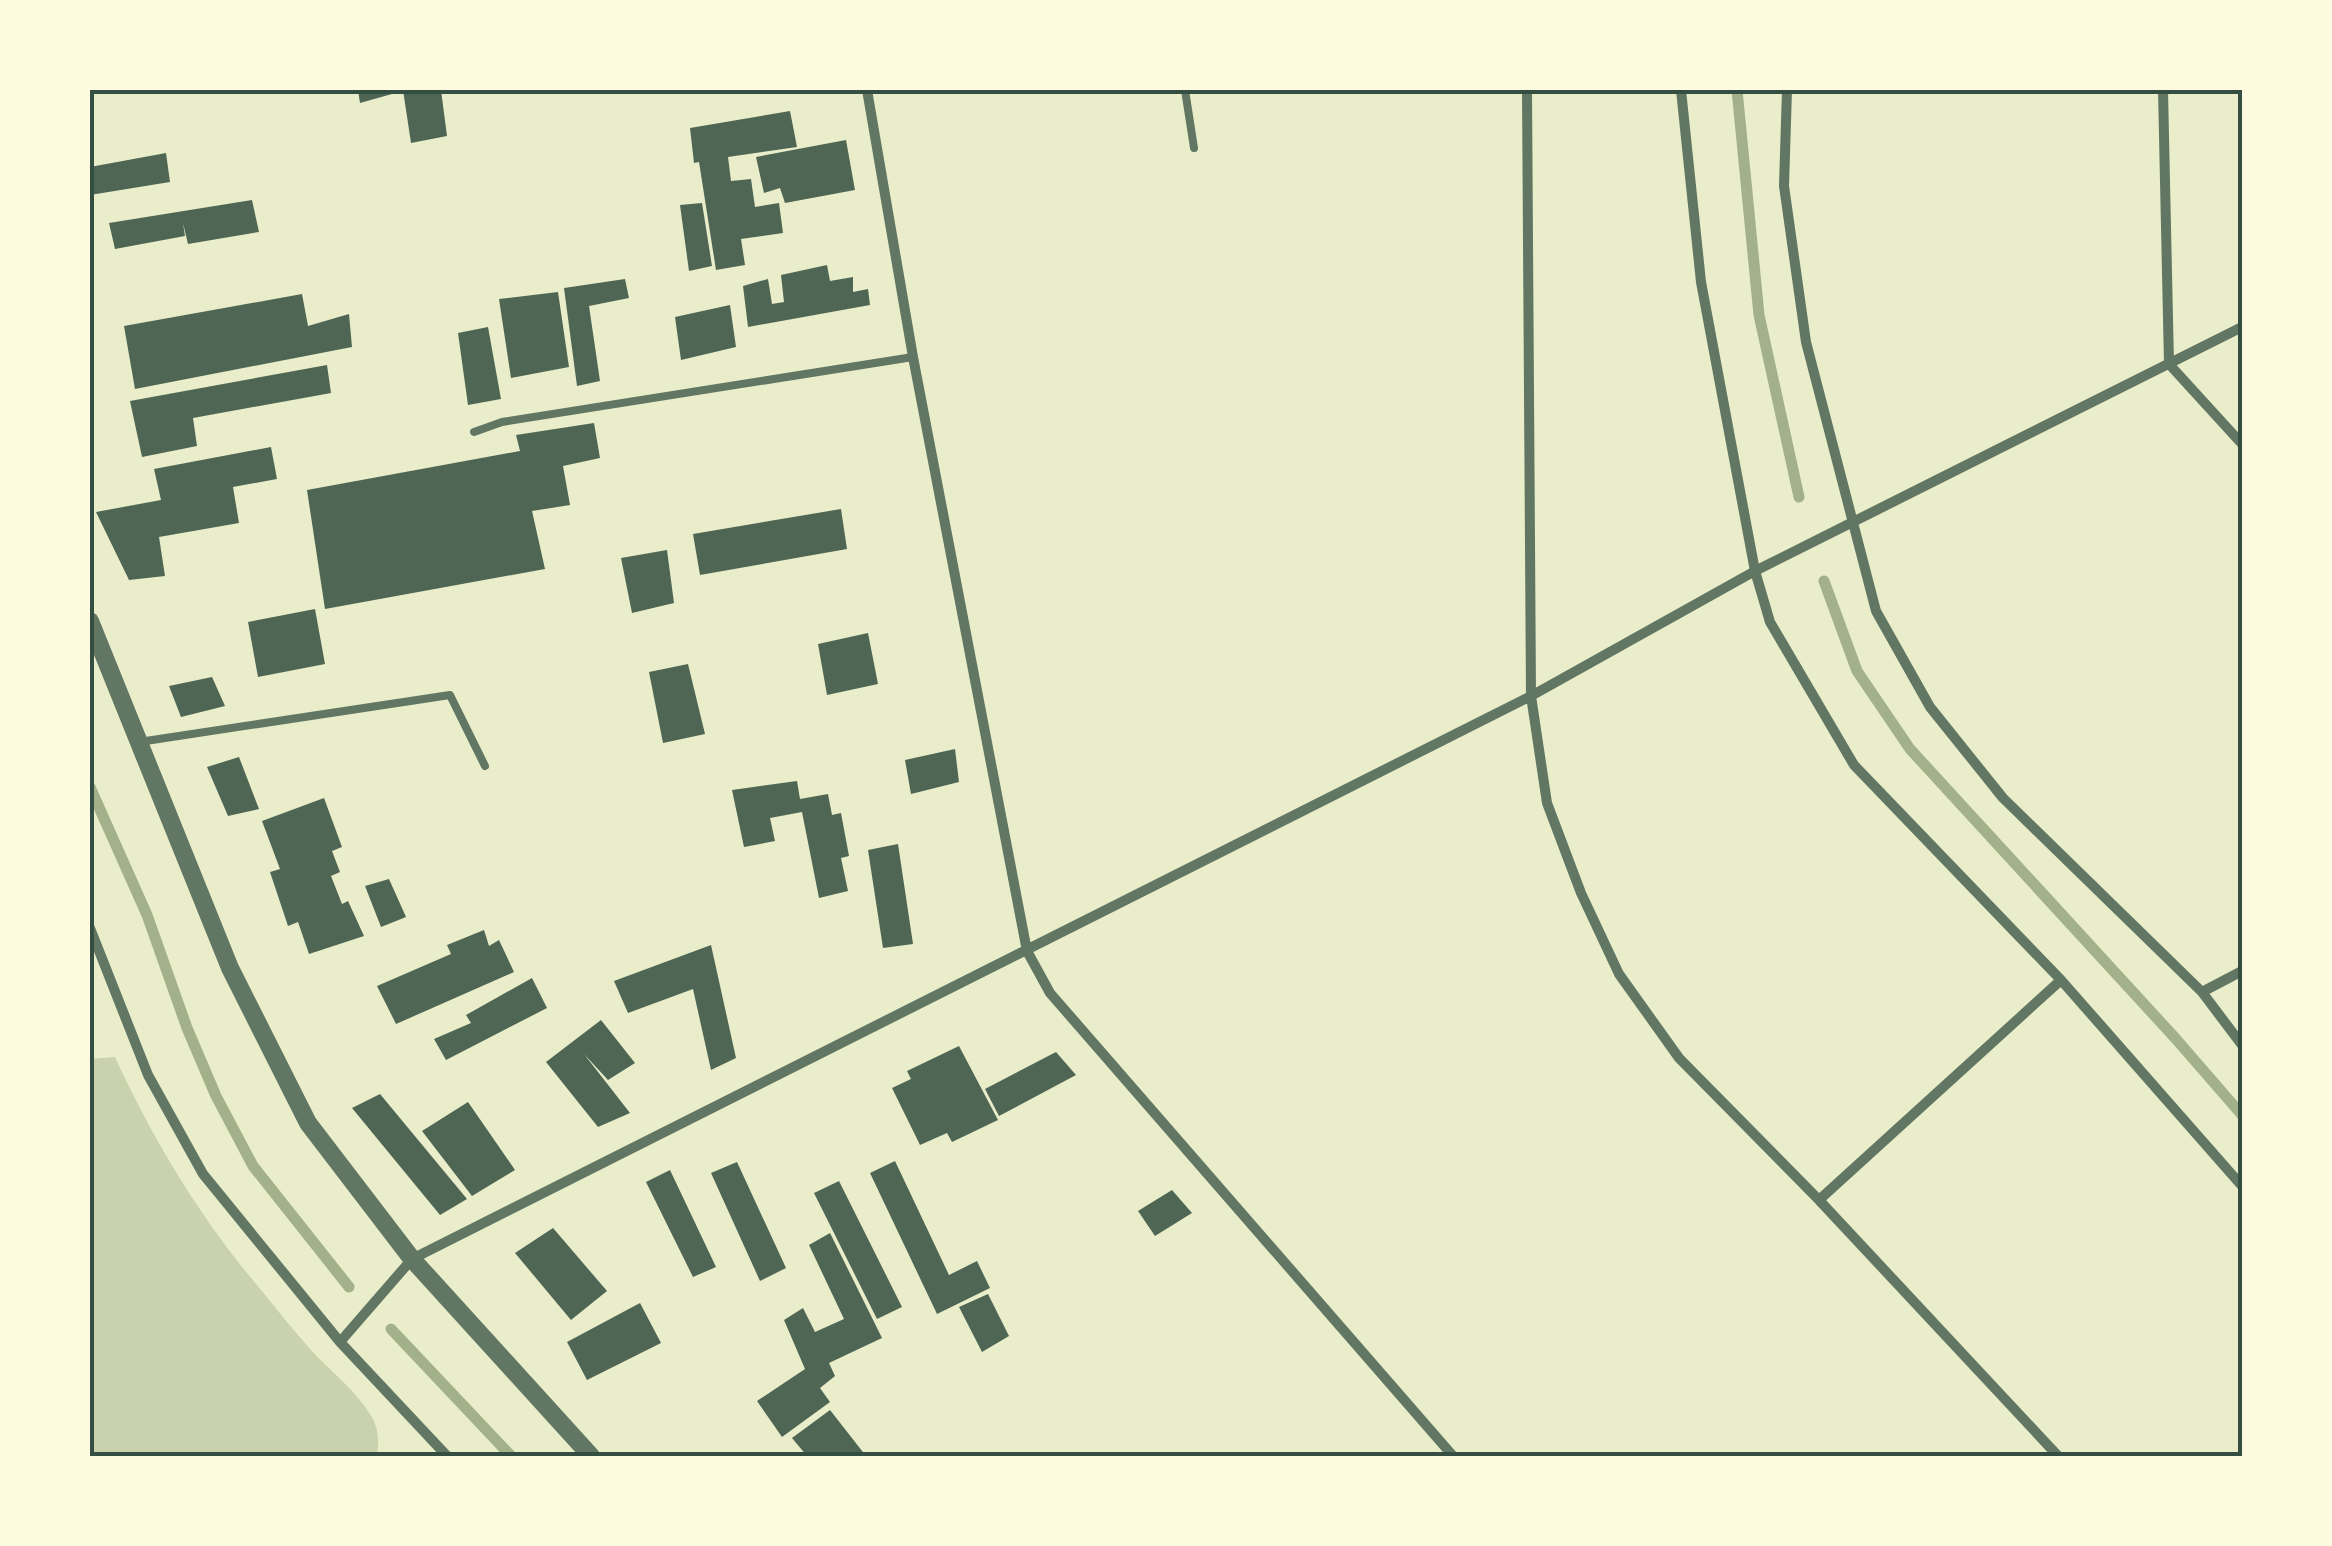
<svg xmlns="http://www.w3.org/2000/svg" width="2332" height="1546" viewBox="0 0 2332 1546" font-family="'PT Sans Narrow',sans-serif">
<rect width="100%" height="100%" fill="#e9edc9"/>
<path fill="#cad2ad" d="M115,1057C153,1140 202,1221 262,1291C278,1311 294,1331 311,1350C332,1373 358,1392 373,1419C378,1429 380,1445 376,1456H90V1059Z"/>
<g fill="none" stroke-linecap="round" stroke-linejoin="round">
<path stroke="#a3b18a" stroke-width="11" d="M1737,90L1759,315L1799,497
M1824,581L1857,671L1910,749L2176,1039L2242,1115
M90,787L147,915L187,1028L216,1096L253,1166L349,1287
M391,1329L511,1456"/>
</g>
<path fill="#4f6655" d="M358,90H391L392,94L360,103Z
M403,90H441L447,136L411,143Z
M790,111L797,147L728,157L731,181L751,179L755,207L779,203L783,233L741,239L745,265L716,270L699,162L694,163L690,128Z
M846,140L855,190L785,203L780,188L764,193L756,157Z
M166,153L170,182L90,195V167Z
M252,200L259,232L188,244L183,223L185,236L115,249L109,223Z
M702,203L712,266L689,271L680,205Z
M827,265L830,281L853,277V292L868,289L870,305L748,327L743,286L768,279L772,304L784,302L781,275Z
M625,279L629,298L589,306L600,381L577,386L564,288Z
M558,292L569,367L511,378L499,299Z
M302,294L308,326L349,314L352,347L135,389L124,326Z
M730,305L736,347L681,360L675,317Z
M488,327L501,399L468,405L458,333Z
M327,365L331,393L193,418L197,446L142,457L130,401Z
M594,423L600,458L563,466L570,505L532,511L545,569L325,609L307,490L520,451L516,435Z
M271,447L277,479L233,487L239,523L159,537L165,576L129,580L96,512L161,500L154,469Z
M841,509L847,549L700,575L693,534Z
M667,550L674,603L632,613L621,558Z
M315,609L325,664L258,677L248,622Z
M868,633L878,684L827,695L818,644Z
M688,664L705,734L663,743L649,672Z
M212,677L225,706L181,717L169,686Z
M955,749L959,782L911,794L905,760Z
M239,757L259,809L228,816L207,767Z
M797,781L800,799L828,794L832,815L841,813L849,856L841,858L848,891L819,898L802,812L770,818L775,841L744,847L732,790Z
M324,798L342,847L332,851L340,872L331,876L342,904L348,901L364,936L309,954L298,922L288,926L270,872L280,869L262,821Z
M898,844L913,944L883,948L868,850Z
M389,879L406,917L381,927L365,886Z
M484,930L489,946L499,940L514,972L396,1024L377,986L451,954L447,945Z
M711,945L736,1058L711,1070L693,989L628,1013L614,981Z
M532,978L547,1008L446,1060L434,1039L471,1023L466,1015Z
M601,1020L635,1063L608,1080L584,1054L630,1113L598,1127L546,1062Z
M959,1046L998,1120L952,1142L947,1133L920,1145L892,1088L911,1079L907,1071Z
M1056,1052L1076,1075L999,1116L985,1089Z
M380,1094L467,1199L440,1215L352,1108Z
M468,1102L515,1170L472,1196L422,1131Z
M895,1161L949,1275L977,1261L990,1288L937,1314L870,1173Z
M737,1162L786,1268L760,1281L711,1173Z
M670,1170L716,1267L693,1277L646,1182Z
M839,1181L902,1307L877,1319L814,1193Z
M1172,1190L1192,1213L1155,1236L1138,1211Z
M553,1228L607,1291L571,1320L515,1253Z
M830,1233L882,1338L829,1363L835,1376L820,1388L830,1402L782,1437L757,1401L805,1369L784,1320L803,1308L815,1332L844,1319L809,1245Z
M988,1294L1009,1336L982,1352L959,1307Z
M640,1303L661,1343L587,1380L567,1342Z
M830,1410L866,1456H807L792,1438Z"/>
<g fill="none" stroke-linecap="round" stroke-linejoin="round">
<path stroke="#617663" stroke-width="8" d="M1185,90L1194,148
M474,432L502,422L913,357
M139,742L450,695L485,766"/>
<path stroke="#617663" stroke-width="10" d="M867,90L913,357L1027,951L1050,993L1453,1456
M1527,90L1531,696L1547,803L1581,893L1619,974L1679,1058L1819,1200L2058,1456
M1681,90L1701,282L1755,571L1770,622L1854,765L2061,980L2242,1186
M1787,90L1784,186L1806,342L1876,611L1930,707L2003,798L2202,992L2242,1045
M2163,90L2169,364
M2169,364L2242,444
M90,928L148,1075L203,1174L340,1342L447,1456
M2202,992L2242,971
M1819,1200L2061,980
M340,1342L412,1259L1531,696L1755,571L2242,327"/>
<path stroke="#617663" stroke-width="18" d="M90,621L230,968L308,1123L412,1259L591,1456"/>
</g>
<rect width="2332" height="1546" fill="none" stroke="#fefae0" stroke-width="185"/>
<rect x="92" y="92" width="2148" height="1362" fill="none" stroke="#344e41" stroke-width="4"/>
</svg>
